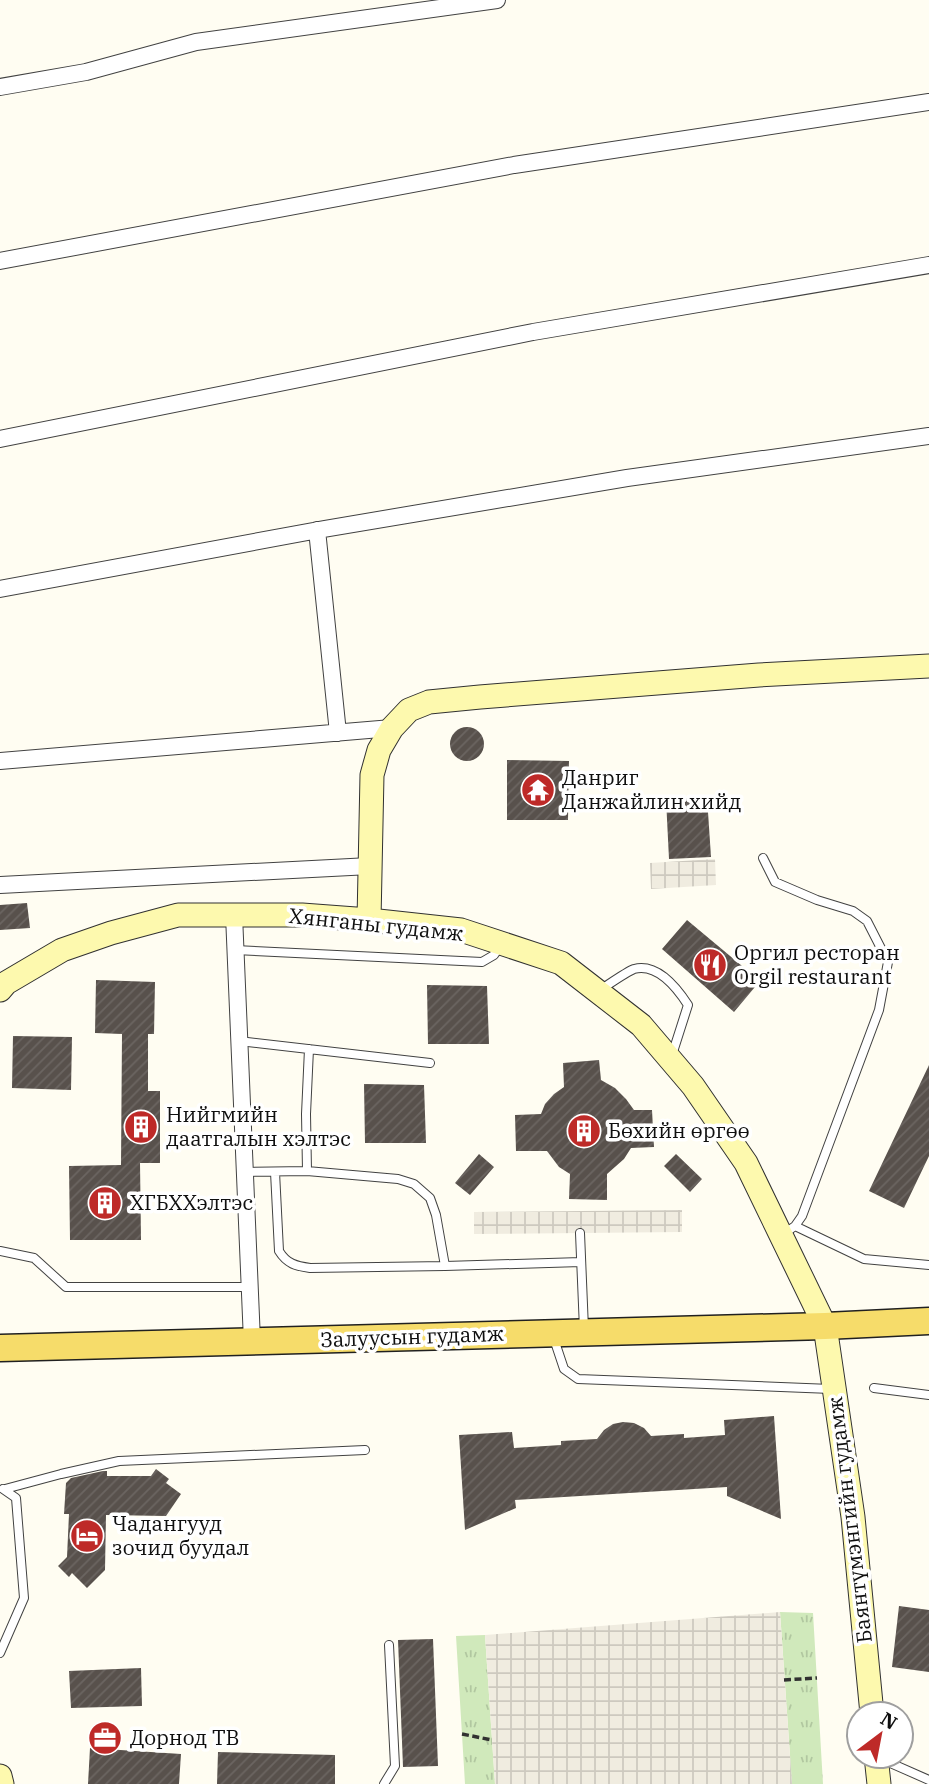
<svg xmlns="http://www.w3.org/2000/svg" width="929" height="1784" viewBox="0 0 929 1784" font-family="'IBM Plex Serif',serif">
<defs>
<pattern id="park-tufts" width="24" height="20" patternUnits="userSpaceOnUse" patternTransform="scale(1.75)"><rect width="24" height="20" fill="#d0e9bb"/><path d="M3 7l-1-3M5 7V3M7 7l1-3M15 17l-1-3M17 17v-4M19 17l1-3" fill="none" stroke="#b1c7a0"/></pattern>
<pattern id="plaza-grid" width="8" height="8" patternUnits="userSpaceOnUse" patternTransform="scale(1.75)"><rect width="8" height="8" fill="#f0ece0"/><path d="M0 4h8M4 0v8" fill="none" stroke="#cdc9bf"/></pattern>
<pattern id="building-hatch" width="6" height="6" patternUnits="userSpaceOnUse" patternTransform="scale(1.75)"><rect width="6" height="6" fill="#58514c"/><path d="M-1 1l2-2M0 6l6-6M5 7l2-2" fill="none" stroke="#6b6561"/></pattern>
</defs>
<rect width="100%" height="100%" fill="#fffdf2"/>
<path fill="url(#park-tufts)" d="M780,1612L813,1613L823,1784H792Z
M485,1635L495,1784H465L456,1636Z"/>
<path fill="url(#plaza-grid)" d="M715,859L716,885L651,889L650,863Z
M682,1210V1232L474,1234V1212Z
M780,1612L792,1784H495L485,1635Z"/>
<path fill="url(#building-hatch)" d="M450 744a17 17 0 1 1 34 0a17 17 0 1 1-34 0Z
M507,760L569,761L568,820H507Z
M707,797L711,857L669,859L666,799Z
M27,903L30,928L0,930V905Z
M687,920L760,981L734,1012L662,949Z
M96,980L155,982L154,1034H148V1091H160V1163H140L141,1240H70L69,1166L121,1165L122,1034L95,1033Z
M427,985L487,986L489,1044H428Z
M13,1036L72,1037L71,1090L12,1088Z
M599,1060L601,1080L615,1088L626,1099L634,1110H652L654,1147L631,1148L624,1159L607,1174V1200L569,1199L570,1174L559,1167L547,1151H516L515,1115L541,1114L545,1104L554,1094L564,1087L563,1063Z
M929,1065V1156L904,1208L869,1191Z
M364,1084L424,1085L426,1143H365Z
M479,1154L494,1167L470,1195L455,1183Z
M676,1154L702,1179L690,1192L664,1166Z
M774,1416L781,1519L727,1496V1487L515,1500L516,1508L465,1530L459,1435L512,1432L514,1448L561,1445V1441L597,1439L604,1430L613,1424L623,1422L634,1423L644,1428L651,1436L684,1434V1438L725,1435L724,1420Z
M156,1469L169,1479L166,1483L181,1494L166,1516L106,1515L105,1570L87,1588L72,1573L69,1577L58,1566L67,1557L69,1514H64L66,1483L71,1478L103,1471H107V1476H151Z
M899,1606L929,1610V1672L892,1667Z
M433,1639L438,1766L403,1767L398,1640Z
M141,1668L142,1706L71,1708L69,1671Z
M90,1748L181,1754L179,1784H88Z
M218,1752L335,1755V1784H217Z"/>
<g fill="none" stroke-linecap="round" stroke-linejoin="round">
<g stroke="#424242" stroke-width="10">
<path id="lane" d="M763,858L775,882L817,900L853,911L867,921L888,962L879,1010L802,1216L795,1226L782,1235
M235,950L482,962L494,955L501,945
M600,990C608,985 626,972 634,969C657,963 677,988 688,1005L672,1055
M239,1041L430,1063
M307,1171L398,1179L414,1184L430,1198L436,1215L445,1266L581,1262
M245,1172L307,1171L306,1114L309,1049
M275,1172L279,1251C287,1264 296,1266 310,1268L445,1266
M795,1226L864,1259L929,1265
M580,1233L584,1329
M0,1251L34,1258L66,1287H250
M554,1339L564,1369L578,1379L831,1389
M874,1388L929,1395
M5,1489L61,1474L119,1461L365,1450
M0,1653L24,1598L16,1498L3,1489
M879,1758L929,1780
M384,1784L395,1766L389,1645"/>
</g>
<g stroke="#424242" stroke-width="18">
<path id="street" d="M0,87L86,72L196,42L497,0
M0,261L514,165L929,102
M0,439L533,332L929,265
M317,530L338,733
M0,589L324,529L627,478L929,436
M0,761L392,728
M0,885L370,866
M234,915L252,1341"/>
</g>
<g stroke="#313131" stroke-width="25">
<path id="secondary" d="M369,920L372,775L379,750L392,728L409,710L429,702L480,697L759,675L929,666
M0,990L6,983L62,950L111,933L178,915H302L369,920L461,930L561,963L641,1025L693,1086L746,1163L825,1326L853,1517L872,1714
M876,1756L879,1784
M0,1776L2,1784"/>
</g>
<g stroke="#202020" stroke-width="29">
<path id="primary" d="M0,1348L825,1326L929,1321"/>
</g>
<path stroke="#313131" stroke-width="3.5" stroke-dasharray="7 3.5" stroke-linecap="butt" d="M784,1680L817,1678
M462,1734L492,1740"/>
<use href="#lane" stroke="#fff" stroke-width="8"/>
<use href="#street" stroke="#fff" stroke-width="16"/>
<use href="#secondary" stroke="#fdf9ae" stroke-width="23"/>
<use href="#primary" stroke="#f6dc6a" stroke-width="26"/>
</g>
<defs>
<g id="temple-disc" transform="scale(1.75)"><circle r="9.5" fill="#be2a28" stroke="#fff"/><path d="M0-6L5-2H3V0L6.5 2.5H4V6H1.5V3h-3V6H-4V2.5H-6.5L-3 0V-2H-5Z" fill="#fff"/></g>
<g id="restaurant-disc" transform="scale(1.75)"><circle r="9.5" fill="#be2a28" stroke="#fff"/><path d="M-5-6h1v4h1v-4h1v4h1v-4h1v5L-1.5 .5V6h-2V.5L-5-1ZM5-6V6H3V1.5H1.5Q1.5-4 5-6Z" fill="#fff"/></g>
<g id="building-disc" transform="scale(1.75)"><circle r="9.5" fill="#be2a28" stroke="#fff"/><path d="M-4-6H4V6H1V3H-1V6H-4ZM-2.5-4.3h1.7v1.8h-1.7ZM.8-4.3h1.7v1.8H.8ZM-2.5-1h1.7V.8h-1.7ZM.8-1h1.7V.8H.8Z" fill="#fff"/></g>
<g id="hotel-disc" transform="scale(1.75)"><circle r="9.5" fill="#be2a28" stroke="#fff"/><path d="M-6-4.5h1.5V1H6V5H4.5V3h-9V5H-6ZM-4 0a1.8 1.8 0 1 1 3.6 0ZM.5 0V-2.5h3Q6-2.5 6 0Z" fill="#fff"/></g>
<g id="office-disc" transform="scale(1.75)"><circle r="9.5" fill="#be2a28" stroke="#fff"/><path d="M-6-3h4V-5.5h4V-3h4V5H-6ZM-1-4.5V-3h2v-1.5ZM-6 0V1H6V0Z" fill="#fff"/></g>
</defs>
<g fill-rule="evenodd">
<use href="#temple-disc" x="538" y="790"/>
<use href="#restaurant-disc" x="710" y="965"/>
<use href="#building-disc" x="141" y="1127"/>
<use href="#building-disc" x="584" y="1131"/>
<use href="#building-disc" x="105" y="1203"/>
<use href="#hotel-disc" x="87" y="1536"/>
<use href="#office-disc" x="105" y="1738"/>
</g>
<g text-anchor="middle" stroke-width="7" stroke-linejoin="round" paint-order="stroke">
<g font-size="21" fill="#0f0f0f" stroke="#fff" text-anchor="start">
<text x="562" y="785">Данриг<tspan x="562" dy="24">Данжайлин хийд</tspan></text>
<text x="734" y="960">Оргил ресторан<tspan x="734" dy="24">Orgil restaurant</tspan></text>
<text x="166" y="1122">Нийгмийн<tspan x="166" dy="24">даатгалын хэлтэс</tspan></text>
<text x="608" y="1138">Бөхийн өргөө</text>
<text x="130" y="1210">ХГБХХэлтэс</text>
<text x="112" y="1531">Чадангууд<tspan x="112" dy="24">зочид буудал</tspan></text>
<text x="130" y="1745">Дорнод ТВ</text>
</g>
<g font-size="21" fill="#0f0f0f" stroke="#fff">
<text transform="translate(376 925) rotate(6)" y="7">Хянганы гудамж</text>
<text transform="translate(412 1337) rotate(-2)" y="7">Залуусын гудамж</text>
<text transform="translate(850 1520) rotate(-97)" y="7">Баянтүмэнгийн гудамж</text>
</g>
</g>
<g transform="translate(880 1735) rotate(32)"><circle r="33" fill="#ffffff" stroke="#9f9f9f" stroke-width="2"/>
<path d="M0-5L12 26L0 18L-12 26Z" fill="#be2a28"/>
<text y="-10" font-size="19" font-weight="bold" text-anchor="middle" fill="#0f0f0f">N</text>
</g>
</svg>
